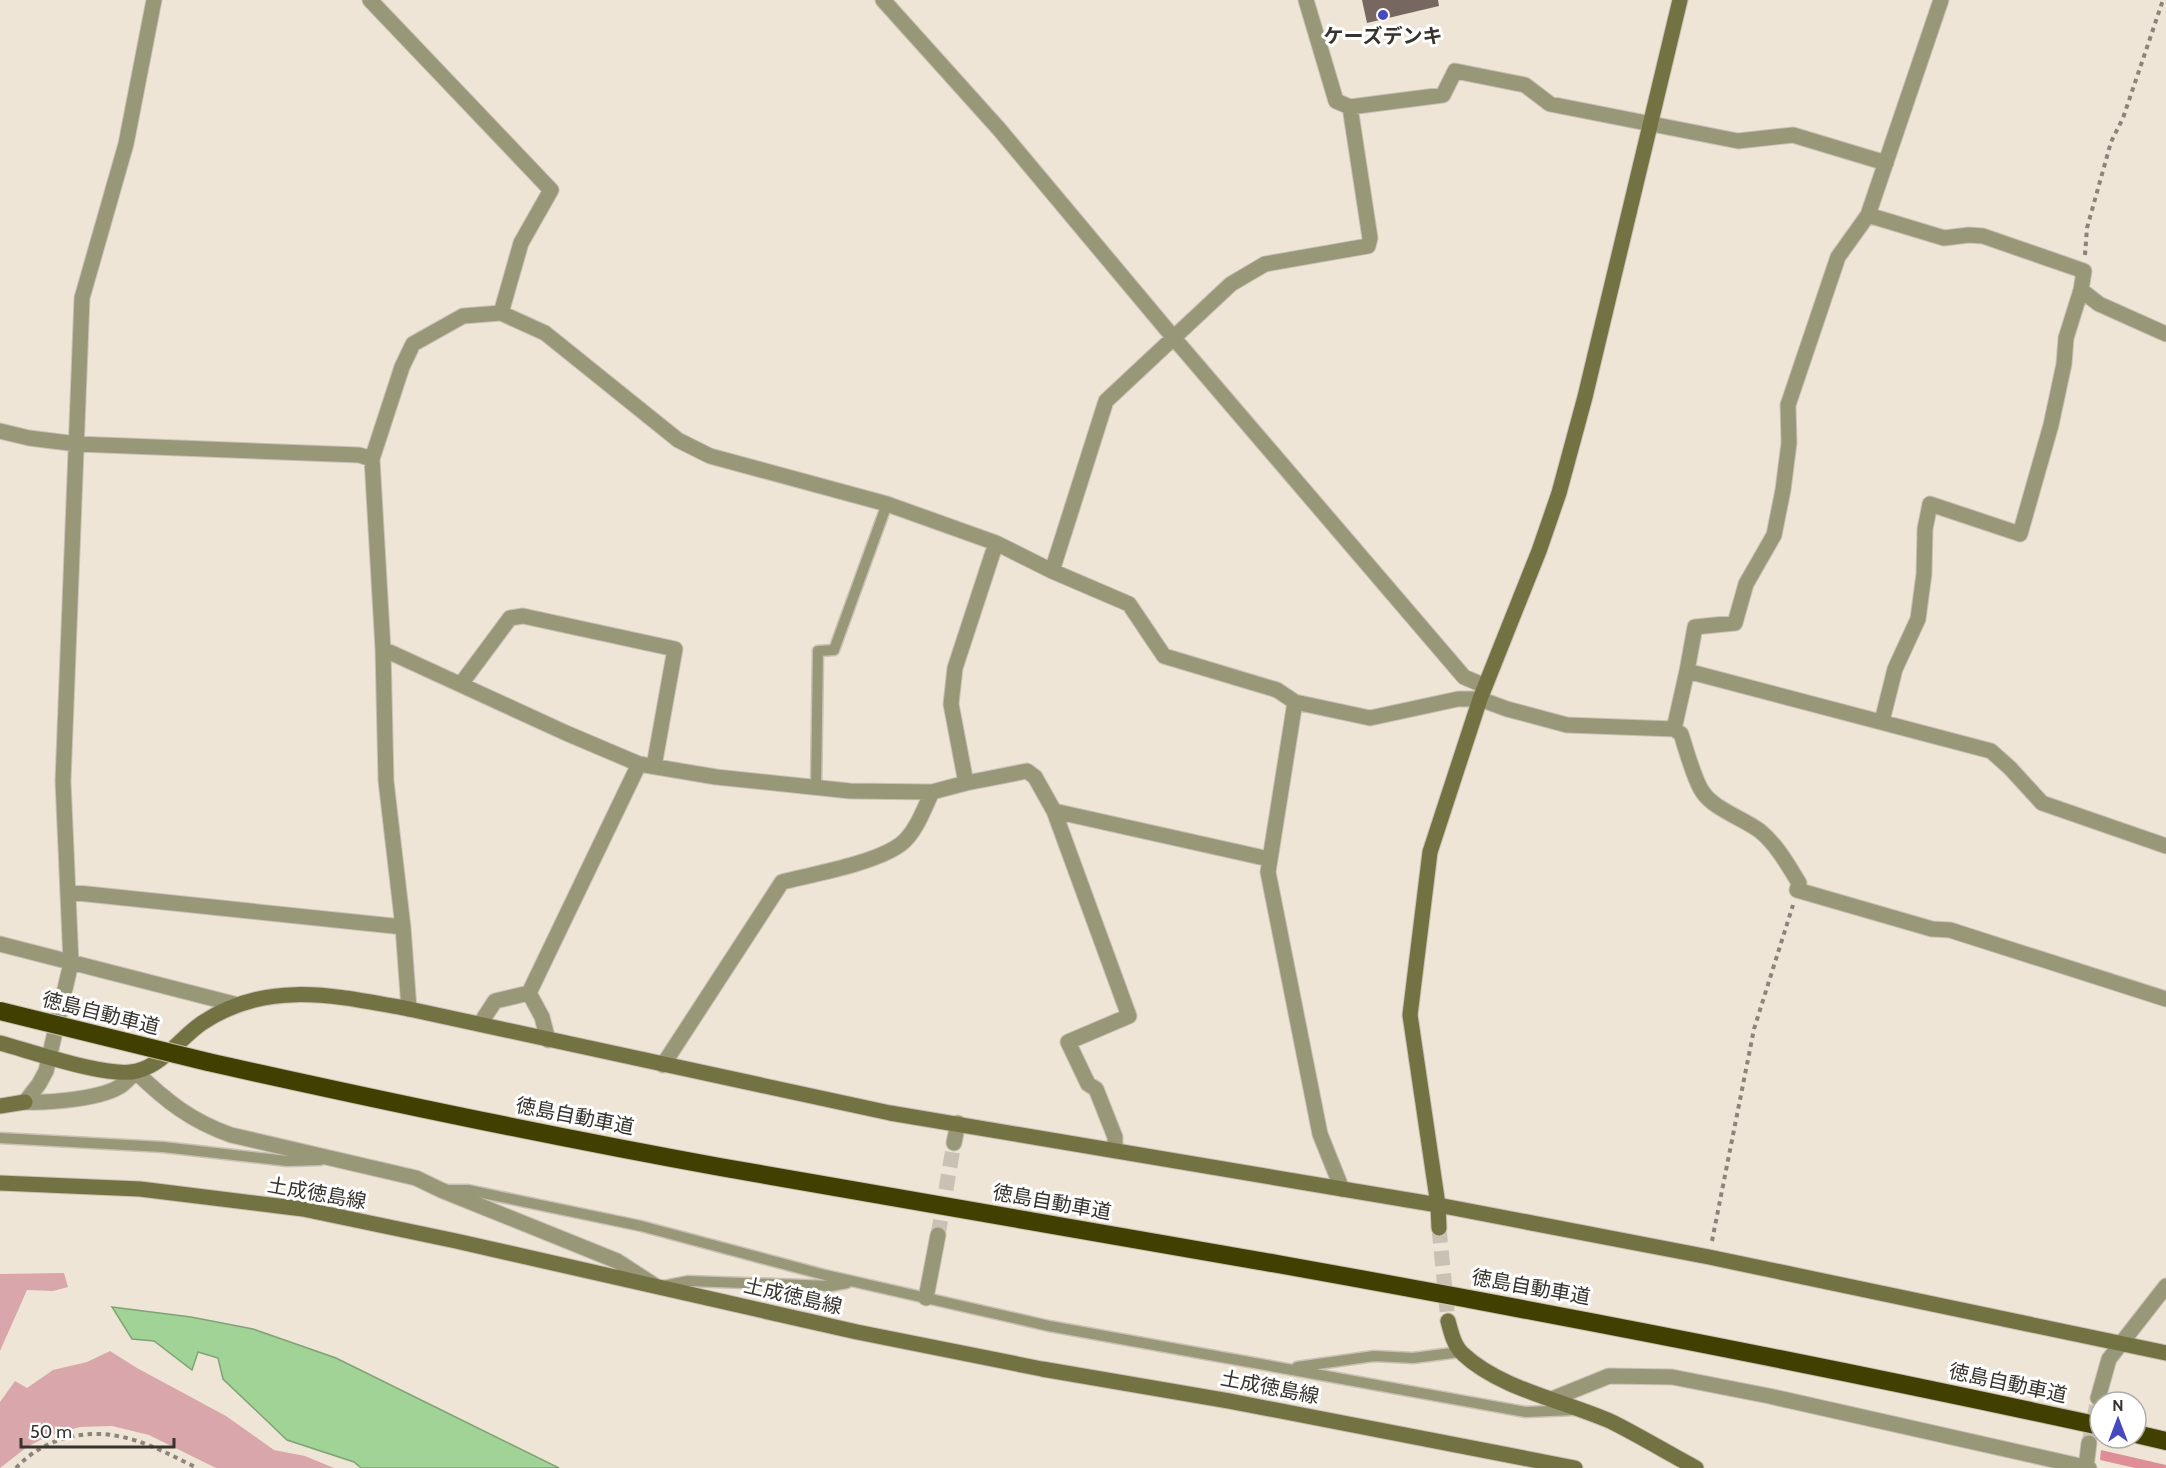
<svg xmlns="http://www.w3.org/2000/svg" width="2166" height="1468" viewBox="0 0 2166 1468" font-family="Cabin,'Noto Sans JP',sans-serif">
<rect width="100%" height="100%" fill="#efe5d7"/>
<path fill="#d9a6ab" d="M64,1273L68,1287L53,1291L27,1290L0,1351V1274Z
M110,1351L137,1368L226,1416L274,1450L305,1456L334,1468H216L149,1435L112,1426L80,1427L50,1435L27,1447L0,1468V1402L15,1381L27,1388L53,1370L87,1362Z"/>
<path fill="#df8d97" d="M2101,1450L2166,1465V1468H2135L2100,1460Z"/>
<path fill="#a0d395" stroke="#80a376" stroke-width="1.5" d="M112,1307L191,1317L253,1329L336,1358L559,1468H361L354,1462L287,1440L223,1379L218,1358L198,1352L192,1370L154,1341L132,1339Z"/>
<path fill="#766760" d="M1362,0H1438L1439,6L1367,23Z"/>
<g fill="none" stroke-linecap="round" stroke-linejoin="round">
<path stroke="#cac1b5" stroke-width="15" stroke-dasharray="15 8" stroke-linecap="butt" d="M938,1235L954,1143
M2089,1443L2098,1398"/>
<path stroke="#cac1b5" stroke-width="15" stroke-dasharray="15 8" stroke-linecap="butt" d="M1439,1228L1448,1321"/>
<g stroke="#cac1b5" stroke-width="13">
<path id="lane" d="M816,788L818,651L834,650L887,504
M0,1138L163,1147L287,1161L320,1160
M449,1190H468L641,1226L825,1275L1049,1326L1526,1412L1573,1410
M663,1286L688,1281L831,1286L847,1283
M1297,1367L1374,1356L1413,1358L1460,1352"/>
</g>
<g stroke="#cac1b5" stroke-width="17">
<path id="street" d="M370,0L551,190L521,243L501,313
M883,0L999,129L1173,337L1464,677L1485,686
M1306,0L1336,101L1350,107L1443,95L1455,71L1525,85L1550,104L1738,141L1793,135L1886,163
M1868,215L1944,238L1969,235L1983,236L2084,271L2081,290L2066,338L2064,364L2051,425L2020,534L1930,504L1925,529L1924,574L1918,619L1895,669L1882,721
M2081,290L2099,304L2166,334
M0,431L29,438L77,444L359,455L372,459
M1052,571L1106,401L1231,284L1265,264L1368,246L1370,238L1350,107
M383,649L566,733L639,764L716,777L850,791L932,792L966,783L1027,771L1035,777L1054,811L1129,1016L1068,1042L1088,1084L1096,1089L1115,1137V1149
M1687,671L1991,751L2010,768L2042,803L2166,846
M461,684L510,618L523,616L675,649L654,766
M1295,702L1268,872L1320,1134L1342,1189
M1674,729L1687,671L1695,627L1735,623L1746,584L1774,535L1783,490L1789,443L1788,405L1838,257L1868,215L1941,0
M966,783L951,704L955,668L996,543
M1054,811L1269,859
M68,892L403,927
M0,944L238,1005
M529,993L542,1017L548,1040
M409,1009L403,927L386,781L383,649L372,459L402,367L413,344L463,316L501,313L545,333L678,440L710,456L887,504L996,543L1052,571L1129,604L1164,656L1277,690L1295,702L1370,718L1458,699H1480L1507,709L1567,725L1674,729L1681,734C1686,749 1694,779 1702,791C1713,809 1743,818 1760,831C1777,845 1788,865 1799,883L1797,890L1932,929L1950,930L2166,999
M480,1024L495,1001L529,993L639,764
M663,1065L782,882C814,874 876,863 901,844C916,832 924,809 932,792
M25,1102L39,1084L46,1071L71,963L63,781L82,298L126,144L154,0
M25,1102C49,1103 103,1099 122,1085C127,1081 131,1076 136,1072C166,1101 191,1121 231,1135L416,1178L441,1190L617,1261L654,1285
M954,1143L958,1123
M926,1298L938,1235
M2098,1398L2109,1359L2166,1286
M1552,1399L1609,1376L1672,1377L1769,1396L2089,1468
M2086,1467L2089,1443"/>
</g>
<g stroke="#cac1b5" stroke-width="17">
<path id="secondary" d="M0,1043C30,1051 110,1079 137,1071C164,1064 180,1038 202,1023C268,979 337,996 409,1009L890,1113L1438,1205L1709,1257L2166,1353
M0,1106L25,1102
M0,1183L140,1189L303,1209L456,1241L857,1332L1042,1369L1229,1401L1575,1468
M1439,1228L1438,1205L1410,1015L1430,852L1480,699L1539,551L1559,493L1585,397L1680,0
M1448,1321C1451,1332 1454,1346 1463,1354C1500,1389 1565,1401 1612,1422C1640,1436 1668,1453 1696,1468"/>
</g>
<g stroke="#cac1b5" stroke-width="20">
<path id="highway" d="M208,1062C378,1100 549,1136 720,1167C908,1201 1096,1231 1283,1265C1556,1314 1829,1367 2100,1426
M2136,1434L2166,1441"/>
</g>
<path stroke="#8a847a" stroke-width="4" stroke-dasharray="4.5 4.5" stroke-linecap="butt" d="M2085,255L2087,228L2111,142L2123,118L2163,0
M1712,1241L1754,1029L1793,905
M16,1468C28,1455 42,1446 59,1440C112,1423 151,1445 197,1468"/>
<use href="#lane" stroke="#989878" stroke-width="10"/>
<use href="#street" stroke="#989878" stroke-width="15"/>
<use href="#secondary" stroke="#737242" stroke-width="15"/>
<use href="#highway" stroke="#424000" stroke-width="18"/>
<g stroke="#cac1b5" stroke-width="20" stroke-linecap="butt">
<path id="highway-bridge" d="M0,1011L208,1062"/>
</g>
<use href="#highway-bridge" stroke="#424000" stroke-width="18"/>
</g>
<circle fill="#4749be" stroke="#fff" stroke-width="2" cx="1383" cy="15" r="6"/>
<g text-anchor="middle" stroke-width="6" stroke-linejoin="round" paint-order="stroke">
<g font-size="20" font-weight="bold" fill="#37332d" stroke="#fff">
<text x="1383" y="43">ケーズデンキ</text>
</g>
<g font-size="20" fill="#37332d" stroke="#fff">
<text transform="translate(101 1013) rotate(14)" y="7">徳島自動車道</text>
<text transform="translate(575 1116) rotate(11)" y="7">徳島自動車道</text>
<text transform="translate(317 1193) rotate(10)" y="7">土成徳島線</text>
<text transform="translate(1052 1202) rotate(10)" y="7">徳島自動車道</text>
<text transform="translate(1531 1287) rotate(10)" y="7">徳島自動車道</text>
<text transform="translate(793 1296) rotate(13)" y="7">土成徳島線</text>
<text transform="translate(2008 1383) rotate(12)" y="7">徳島自動車道</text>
<text transform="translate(1270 1387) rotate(11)" y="7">土成徳島線</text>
</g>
</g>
<g transform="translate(2118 1420)"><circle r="28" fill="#ffffff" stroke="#afadab" stroke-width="1.5"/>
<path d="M0-4.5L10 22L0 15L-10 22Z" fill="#4749be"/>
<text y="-9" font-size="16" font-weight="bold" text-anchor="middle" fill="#37332d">N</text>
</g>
<path d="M21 1438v9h153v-9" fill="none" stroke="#37332d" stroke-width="3"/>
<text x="30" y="1438" font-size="18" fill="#37332d" stroke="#ffffff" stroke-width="4.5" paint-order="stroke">50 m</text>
</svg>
